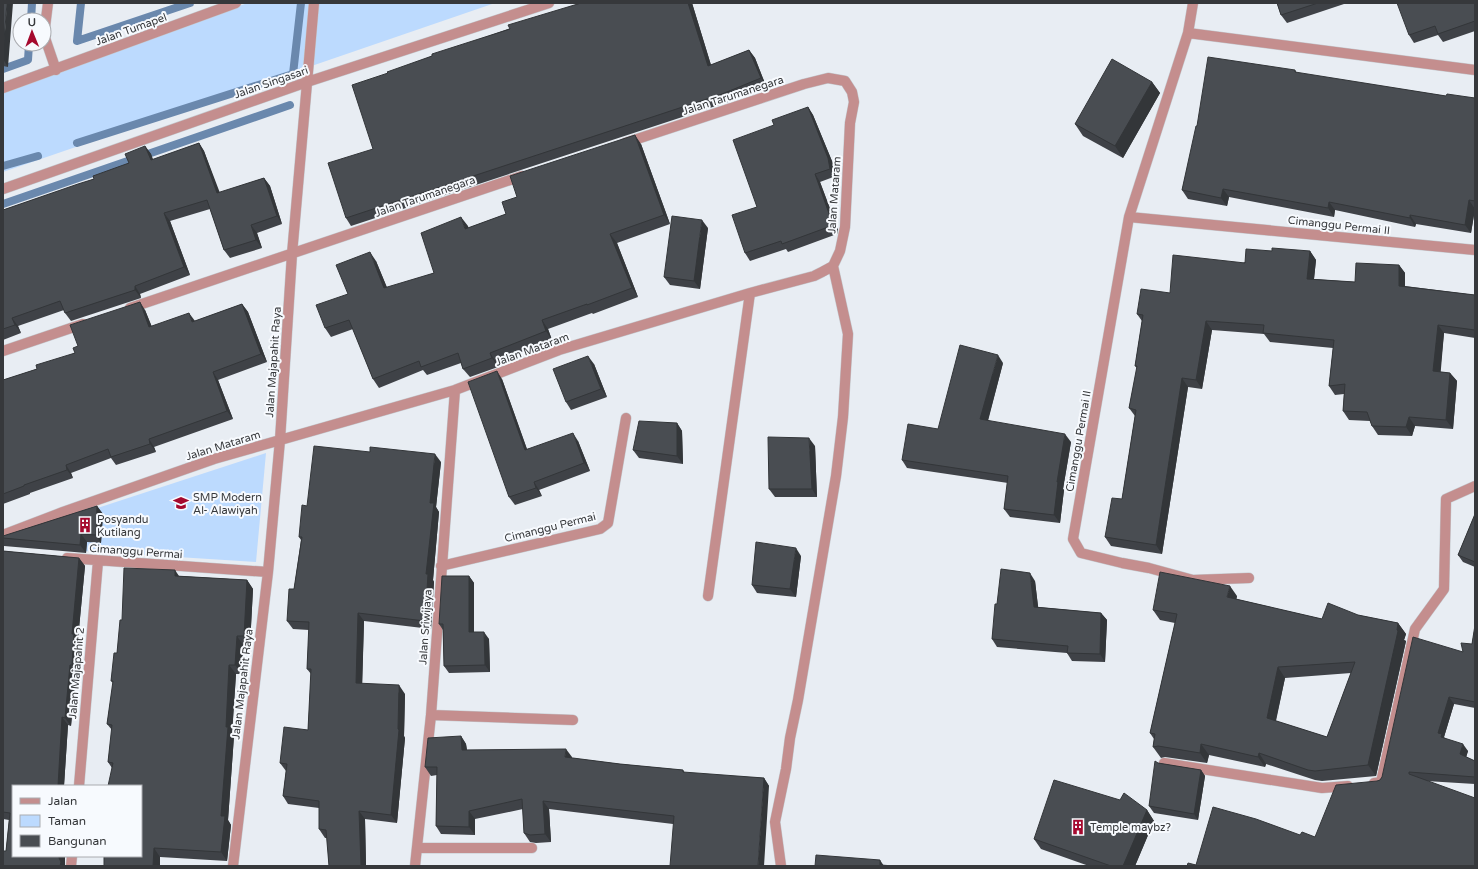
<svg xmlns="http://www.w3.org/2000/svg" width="1478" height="869" viewBox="0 0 1478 869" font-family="'Varela Round',sans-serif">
<rect width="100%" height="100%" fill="#e8edf3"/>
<path fill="#bcdafe" d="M248,3H495L3,172V82Z
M266,453L256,562L68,550L70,517Z"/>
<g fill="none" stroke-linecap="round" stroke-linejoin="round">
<path stroke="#6a88ad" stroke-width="8" d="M81,3L77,41L190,3
M31,20L32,3
M3,69L28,60L29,44
M77,143L293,74L301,3
M3,166L38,156
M3,204L290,105"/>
<g stroke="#c4c9ce" stroke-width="11">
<path id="street" d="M48,3L44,35L56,70
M1193,3L1188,33L1129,217L1073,539L1081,553L1122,563L1149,568L1193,580L1249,578
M1188,33L1475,70
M3,88L236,3
M3,189L307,82L549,3
M1129,217L1475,250
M130,308L522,176
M3,351L83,324
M3,535L63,512L214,459L455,390L559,350L750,293L814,276L822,272L833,266L840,251L845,227L850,123L854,102L852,92L845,81L828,78L804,84L625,143
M67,558L268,572
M441,566L600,529L608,523L626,418
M708,596L750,293
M431,715L573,720
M1164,763L1322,788L1348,786
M1374,783L1381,782L1415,629L1444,589L1446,499L1475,486
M79,786L98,561
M417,848H532
M71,866L72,856
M233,866L268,572L280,440L292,254L314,3
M415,866L431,715L455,390
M781,866L775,822L786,769L790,738L798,700L836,476L843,417L848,334L833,266"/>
</g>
<use href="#street" stroke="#c48e8e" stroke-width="10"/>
</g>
<path fill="#3f4247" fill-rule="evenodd" d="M3,3L8,67L3,66Z
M581,3H692L711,65L749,50L755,58L766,86L728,102L351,226L346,218L373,149L388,73L432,56Z
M1277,3H1347L1287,23L1281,15Z
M1475,3V31L1443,42L1438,35L1414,43L1409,35Z
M1295,70L1297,73L1446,96L1475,98V209L1471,233L1416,224L1415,227L1335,210L1334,217L1229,197L1227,206L1188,199L1182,190L1197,126Z
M1152,82L1160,93L1123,158L1083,136L1075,124Z
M808,107L813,115L834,166L836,176L820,182L838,230L837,234L788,252L786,249L750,261L745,253L757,207L774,125Z
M199,143L204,151L219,193L264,178L270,186L282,224L257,233L262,248L230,258L224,250L210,209L170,221L190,275L140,294L141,298L71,321L65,313L64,310L18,326L21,333L3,340V210L94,179L129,163L145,146L151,154L153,160Z
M641,144L670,224L617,243L638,297L593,314L592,313L548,329L552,340L496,362L498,367L470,377L463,369L461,363L427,375L423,370L379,388L373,379L353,329L331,337L325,328L348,294L376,261L387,288L434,273L468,226V228L506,214L517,197Z
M708,228L700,289L670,285L664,277Z
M1272,251H1310L1316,260L1314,279L1355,282L1399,265L1405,273V286L1475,295V338L1444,333L1440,372L1450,373L1457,381L1453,429L1415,426L1412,436L1378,435L1372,426L1370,421L1349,420L1343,411L1344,394L1335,395L1329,386L1333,348L1270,342L1264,334L1212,330L1202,389L1188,387L1162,554L1111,546L1105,537L1122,499L1135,416L1129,408L1137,368L1135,366L1142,321L1137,314L1170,293Z
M242,304L248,312L267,362L218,380L233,419L154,447L156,452L116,465L111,458L71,473L73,478L30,493V494L3,504V380L37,369L75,353L78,346L145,310L152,327L195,321Z
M1003,363L988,421L1071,442L1063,489L1064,490L1060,523L1010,517L1004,509L1008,483L907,468L902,460L938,429Z
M594,364L607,397L571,410L566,402Z
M502,379L527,449L578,441L590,471L539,490L542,496L515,505L509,497Z
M677,423L682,431L683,464L639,458L633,450Z
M815,446L817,497H775L769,489Z
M441,462L436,507L439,512L433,580L434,582L431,629L364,621L362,684L405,694L404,736L405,738L397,823L365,819L366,866H329L327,838H325L319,829V808L288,804L283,796L286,771L280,763L308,730L311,674L307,669L309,630L293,629L287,621L294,589L301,540L299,537L307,506Z
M97,506L103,514L101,543L87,542L86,553L4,546L3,544V536Z
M1475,514V567L1463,562L1458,555Z
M3,551L79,558L85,566L78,639L80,642L78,673H76L71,726L68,725L64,786H13V856H65V866H3V851H6L9,820L3,819Z
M801,556L796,597L757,593L752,585Z
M179,576L247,580L253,589L250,645H243L242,674H236L232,734L234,736L228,820L231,825L227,861L160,857V866H104L112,768L108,762L112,730L107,724L113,683L111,681L117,653L122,620Z
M469,576L474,583V632L489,639L490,672L449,673L444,666L443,630L439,624Z
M1035,581L1038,607L1101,613L1107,620L1105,662L1072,661L1067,653L997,647L992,639L997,604Z
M1237,596L1236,599L1322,619L1358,615L1398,623L1406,634L1404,640L1406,641L1376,776L1322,781L1315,780L1266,764L1265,767L1209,755L1207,763L1165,757L1161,758L1153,747L1154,739L1150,733L1175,623L1160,620L1153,610ZM1351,673L1327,737L1276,721L1285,678Z
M1475,625V708L1454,704L1444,737V738L1468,751L1466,757L1475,761V784L1426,781L1475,866L1196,865L1300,835L1315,837L1377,781L1380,780L1463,652L1472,644Z
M461,736L466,744L467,750L572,757V758L620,764L683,770L685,773L764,778L769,786L673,824L549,809L551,842L536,843L530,842L524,833L523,809L475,819V835L441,834L436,826L437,775L431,776L425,767Z
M1158,763L1201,770L1205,776L1198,820L1154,813L1149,806Z
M1147,810L1154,821L1135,866H1089L1041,849L1034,839Z"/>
<path fill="#333639" d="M7,3H13L8,67L3,59Z
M688,3H692L714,75L708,66Z
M749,50L755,58L766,86L761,78Z
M1152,82L1160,93L1123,158L1115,146Z
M808,107L813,115L834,166L836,176L830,169Z
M635,135L641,144L670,224L664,215Z
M199,143L204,151L223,201L217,193Z
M145,146L151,154L156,168L151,160Z
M815,174L820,182L838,230L837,234L831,226Z
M264,178L270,186L282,224L277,216Z
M1223,189L1229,197L1227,206L1221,198Z
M1469,200L1475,209L1471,233L1465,225Z
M1329,202L1335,210L1334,217L1328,208Z
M164,213L170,221L190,275L184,267Z
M1410,215L1416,224L1415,227L1410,218Z
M461,217L468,226L471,238L465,229Z
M702,220L708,228L700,289L694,281Z
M251,225L257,233L262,248L256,240Z
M610,234L617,243L638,297L632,288Z
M1310,251L1316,260L1313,288L1307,279Z
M370,252L376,261L391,297L384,288Z
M1399,265L1405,273V294L1399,286Z
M135,286L140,294L141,298L135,290Z
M140,302L145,310L155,335L149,327Z
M242,304L248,312L267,362L261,354Z
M189,313L195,321L192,322Z
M12,318L18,326L21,333L15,325Z
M542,320L548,329L552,340L546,331Z
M1206,321L1212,330L1202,389L1196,380Z
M1438,325L1444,333L1440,380L1433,371Z
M490,353L496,362L498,367L492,358Z
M998,355L1003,363L986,427L980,419Z
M588,356L594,364L607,397L601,389Z
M497,371L502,379L530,458L525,450Z
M213,372L218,380L233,419L227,411Z
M1450,373L1457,381L1453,429L1446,420Z
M1182,378L1188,387L1162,554L1156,545Z
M1409,417L1415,426L1412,436L1406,427Z
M677,423L682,431L683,464L677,456Z
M573,433L578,441L590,471L584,463Z
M1065,434L1071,442L1063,489L1064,490L1060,523L1054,515L1057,482Z
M809,438L815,446L817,497L812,489Z
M149,439L154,447L156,452L150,444Z
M435,454L441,462L436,507L439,512L433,580L434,582L431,629L425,621L426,574L430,503Z
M66,465L71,473L73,478L67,470Z
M534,482L539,490L542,496L536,488Z
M97,506L103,514L101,543L96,535Z
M81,534L87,542L86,553L80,545Z
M796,548L801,556L796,597L790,589Z
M79,558L85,566L78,639L80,642L78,673L72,665V634Z
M175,570L181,579L175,576Z
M1030,573L1035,581L1039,614L1034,607Z
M469,576L474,583V639L469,632Z
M247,580L253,589L250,645L244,636Z
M1230,586L1237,596L1235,608L1227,597Z
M358,613L364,621L362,692L356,683Z
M1101,613L1107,620L1105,662L1100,654Z
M1398,623L1406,634L1404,640L1406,641L1376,776L1368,765Z
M484,632L489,639L490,672L485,665Z
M237,636L243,645L242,674L235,665Z
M70,665L76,673L71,726L65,718Z
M229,665L236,674L232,734L234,736L228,820L231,825L227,861L221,852V816Z
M1278,667L1285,678L1274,728L1267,718Z
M399,685L405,694L404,736L405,738L397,823L391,815L398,729Z
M1449,697L1454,704L1444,737L1447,741L1446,744L1438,733Z
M62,717L68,725L64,786H58Z
M461,736L466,744L468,758L462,750Z
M1201,744L1209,755L1207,763L1200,753Z
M1463,744L1468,751L1465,761L1460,754Z
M566,749L572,757L571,766L565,757Z
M1259,753L1266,764L1265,767L1258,757Z
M1201,770L1205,776L1198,820L1194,814Z
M764,778L769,786L764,866H758Z
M543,801L549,809L551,842L545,834Z
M1147,810L1154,821L1135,866H1123Z
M359,811L365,819L366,866H361Z
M469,811L475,819V835L469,827Z
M154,848L160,857V866H153Z
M59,856H65V866H60Z
M880,860L884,866L880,865Z"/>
<path fill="#494d52" stroke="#333639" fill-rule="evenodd" d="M3,3H7L3,53Z
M581,3H688L708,66L749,50L761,78L722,94L346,218L328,163L373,149L352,85L388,73L387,72L432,56V54L510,29L508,25Z
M1277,3H1318L1281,15Z
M1397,3H1475V21L1438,34L1435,26L1409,35Z
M1208,57L1295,70V72L1446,96L1447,94L1475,98V201L1469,200L1465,225L1410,215V218L1329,202L1328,208L1223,189L1221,198L1182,190L1196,126H1197Z
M1112,59L1152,82L1115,146L1075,124Z
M808,107L828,158L830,169L815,174L832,222L831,226L782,244L781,241L745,253L732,215L757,207L733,140L774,125L772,120Z
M635,135L664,215L610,234L632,288L587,305V304L542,320L546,331L490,353L492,358L463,369L458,353L421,367L419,361L373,379L349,320L325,328L316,305L348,294L336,265L370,252L384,288L434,273L421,233L461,217L465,229L506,214L502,202L517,197L510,176Z
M199,143L217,193L264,178L277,216L251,225L256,240L224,250L207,200L164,213L184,267L135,286V290L65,313L60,301L12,318L15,325L3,329V210L78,184L94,179L93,176L129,163L125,154L145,146L151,160Z
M672,216L702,220L694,281L664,277Z
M1272,248L1310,251L1307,279L1355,282L1356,263L1399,265V286L1475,295V330L1438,325L1433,371L1450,373L1446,420L1409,417L1406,427L1372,426L1367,412L1343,411L1345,384L1329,386L1334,340L1263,333L1264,325L1206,321L1196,380L1182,378L1156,545L1105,537L1112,498L1122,499L1136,410L1129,408L1137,366H1135L1143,315L1137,314L1141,289L1170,293L1173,255L1245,263L1246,249L1272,251Z
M140,302L149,327L189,313L192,322L242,304L261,354L213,372L227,411L149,439L150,444L111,457L108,449L66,465L67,470L24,485V486L3,494V380L37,369L36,365L75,353L73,348L78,346L70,325Z
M960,345L998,355L980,419L1065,434L1057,482H1058L1054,515L1004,509L1008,476L902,460L908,424L938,429Z
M588,356L601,389L566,402L553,369Z
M497,371L525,450L573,433L584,463L534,482L536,488L509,497L468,382Z
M639,421L677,423V456L633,450Z
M768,437L809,438L812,489H769Z
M314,446L370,452V447L435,454L430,503H434L426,574H428L425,621L358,613L356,683L399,685L398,729L399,730L391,815L359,811L361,866H329L326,830L319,829V801L283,796L287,764L280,763L284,727L308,730L311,669H307L309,622L287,621L289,589H294L302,537H299L302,505L307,506Z
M97,506L96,535L81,534L80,545L3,538V536Z
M1475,514V562L1458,555Z
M756,542L796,548L790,589L752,585Z
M3,551L79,558L72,634H74L72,665H70L65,718L62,717L58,786H13V856H59V858L61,862L60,866H3V851H6L10,813L3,812Z
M124,568L175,570V576L247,580L244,636H237L235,665H229L226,727H228L221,816H225L221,852L154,848L153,866H104V856H141V786H108L113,763L108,762L112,725L107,724L113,681H111L114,653H117L120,620H122Z
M1001,569L1030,573L1034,607L1101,613L1100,654L1067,653L1068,646L992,639L995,604H997Z
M1160,572L1230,586L1227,597L1322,619L1328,603L1358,615L1398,623L1397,630L1398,631L1368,765L1315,771L1308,770L1259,753L1258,757L1201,744L1200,753L1158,746L1153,747L1155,734L1150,733L1177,614L1153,610ZM1355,662L1327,737L1267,718L1278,667Z
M442,576H469V632H484L485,665L444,666L443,624H439Z
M1475,625V702L1449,697L1438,733L1442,734L1441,737L1463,744L1460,754L1475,761V777L1409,772V774L1475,798V866H1187L1188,863L1196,865L1213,807L1256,819L1300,835L1302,832L1315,837L1336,785L1377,781L1380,780L1382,777L1413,637L1463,652L1461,643L1472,644Z
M461,736L462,750L566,749L565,757L620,764L683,770V772L764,778L758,866H670L674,816L543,801L545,834L530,835L524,833L522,799L469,811V827L436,826L437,767H425L428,738Z
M1155,761L1158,763L1201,770L1194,814L1149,806Z
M1054,780L1120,800L1124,793L1147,810L1123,866H1111L1034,839Z
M816,855L880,860V865L895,866H815Z"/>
<defs>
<g id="school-bare" transform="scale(1.2)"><path d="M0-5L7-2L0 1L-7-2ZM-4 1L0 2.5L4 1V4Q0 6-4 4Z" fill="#a5092e" stroke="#f7fafe" stroke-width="2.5" paint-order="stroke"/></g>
<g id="building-bare" transform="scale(1.2)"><path d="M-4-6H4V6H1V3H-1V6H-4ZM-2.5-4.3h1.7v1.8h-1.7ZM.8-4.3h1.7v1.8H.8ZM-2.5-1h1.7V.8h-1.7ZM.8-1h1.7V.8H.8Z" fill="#a5092e" stroke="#f7fafe" stroke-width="2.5" paint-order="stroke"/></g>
</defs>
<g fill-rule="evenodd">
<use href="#school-bare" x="181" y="503"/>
<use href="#building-bare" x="85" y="525"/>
<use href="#building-bare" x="1078" y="827"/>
</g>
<g text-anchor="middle" stroke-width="4" stroke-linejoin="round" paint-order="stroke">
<g font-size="11" fill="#36383b" stroke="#f7fafe">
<text transform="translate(131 29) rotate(-20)" y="4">Jalan Tumapel</text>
<text transform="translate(271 82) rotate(-19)" y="4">Jalan Singasari</text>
<text transform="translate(733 95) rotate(-18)" y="4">Jalan Tarumanegara</text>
<text transform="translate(834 195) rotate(-86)" y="4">Jalan Mataram</text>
<text transform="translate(425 196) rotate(-19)" y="4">Jalan Tarumanegara</text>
<text transform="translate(1339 225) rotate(6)" y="4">Cimanggu Permai II</text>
<text transform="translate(532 349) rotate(-20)" y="4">Jalan Mataram</text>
<text transform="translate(273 362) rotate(-86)" y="4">Jalan Majapahit Raya</text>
<text transform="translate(1078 441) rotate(-80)" y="4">Cimanggu Permai II</text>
<text transform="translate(223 445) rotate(-17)" y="4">Jalan Mataram</text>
<text transform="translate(550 527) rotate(-14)" y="4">Cimanggu Permai</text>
<text transform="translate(136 551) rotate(4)" y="4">Cimanggu Permai</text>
<text transform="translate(425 627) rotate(-86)" y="4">Jalan Sriwijaya</text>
<text transform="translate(76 673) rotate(-85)" y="4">Jalan Majapahit 2</text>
<text transform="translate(242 684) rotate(-83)" y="4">Jalan Majapahit Raya</text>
</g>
<g font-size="11" fill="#36383b" stroke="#f7fafe" text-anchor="start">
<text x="193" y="501">SMP Modern<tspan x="193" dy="13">Al- Alawiyah</tspan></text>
<text x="97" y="523">Posyandu<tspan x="97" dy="13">Kutilang</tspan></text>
<text x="1090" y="831">Temple maybz?</text>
</g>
</g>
<rect width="1478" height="869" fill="none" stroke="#36383b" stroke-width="8"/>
<rect x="12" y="785" width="130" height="72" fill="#f7fafe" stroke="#aaacb0"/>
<rect x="20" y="798" width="20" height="6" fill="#c48e8e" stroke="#aaacb0"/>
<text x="48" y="805" font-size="12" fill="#36383b">Jalan</text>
<rect x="20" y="815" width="20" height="12" fill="#bcdafe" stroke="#aaacb0"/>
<text x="48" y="825" font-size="12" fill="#36383b">Taman</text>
<rect x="20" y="835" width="20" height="12" fill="#494d52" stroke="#aaacb0"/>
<text x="48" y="845" font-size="12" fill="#36383b">Bangunan</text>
<g transform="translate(32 32) rotate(359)"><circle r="19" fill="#f7fafe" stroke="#aaacb0"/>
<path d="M0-3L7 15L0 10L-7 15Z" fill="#a5092e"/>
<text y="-6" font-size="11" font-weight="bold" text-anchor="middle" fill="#36383b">U</text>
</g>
</svg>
